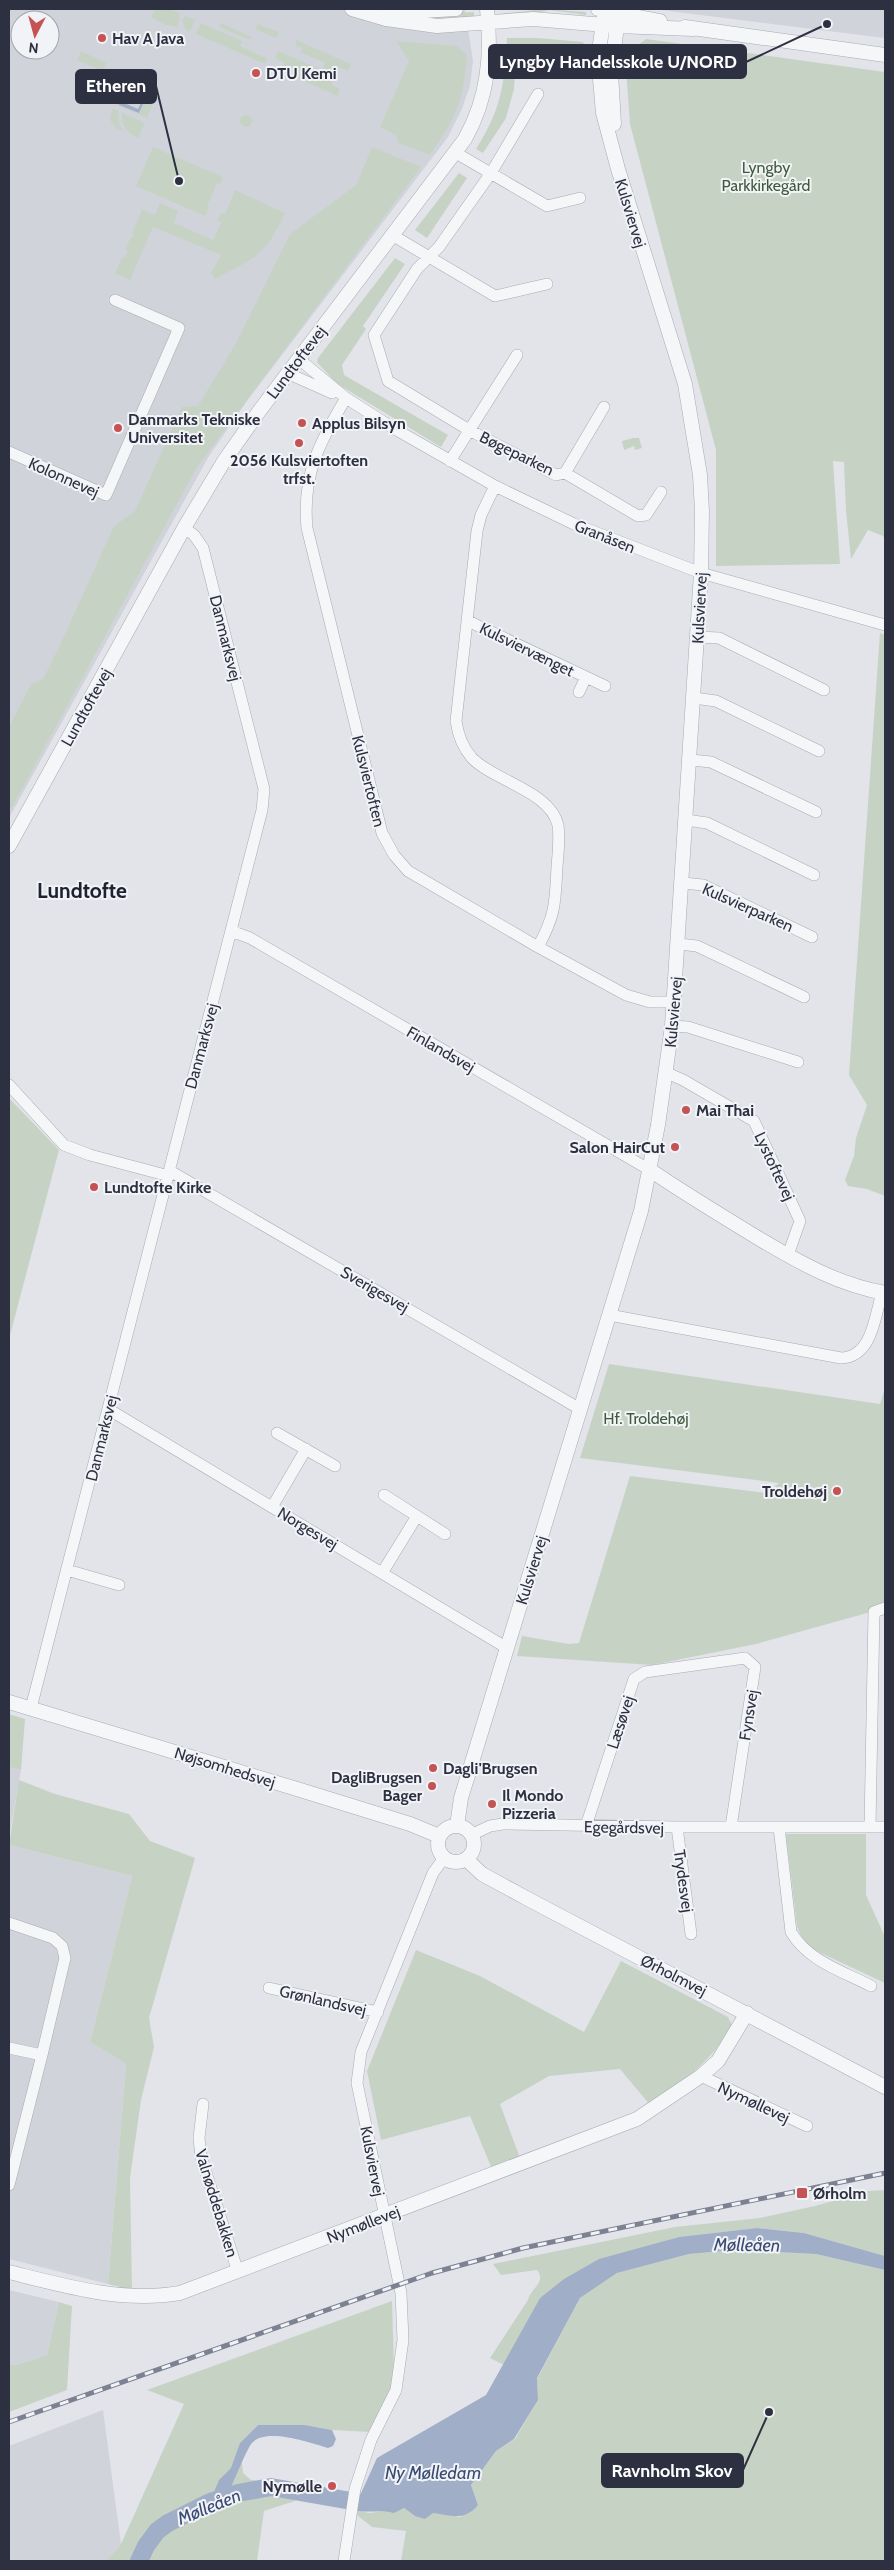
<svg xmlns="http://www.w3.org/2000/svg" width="894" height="2570" viewBox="0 0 894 2570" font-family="Cabin,sans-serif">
<rect width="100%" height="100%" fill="#e2e4ea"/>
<path fill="#d1d3db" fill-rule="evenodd" d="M9,9H465L473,61L470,86L461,111L448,137L247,401L209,456L9,818ZM20,20H50V50H20Z
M651,9H885V38L653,9Z
M9,1767L21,1770L9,1837Z
M9,1845L132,1876L90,2042L126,2064L108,2284L9,2259Z
M9,2290L59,2302L47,2355L16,2365L9,2364Z
M103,2410L121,2544L106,2561H9V2446Z"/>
<path fill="#c6d3c4" d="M155,9H169L179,13L180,18L177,27L166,25L151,17Z
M544,9L586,12V15L549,10L534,14L499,16V14Z
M474,12V19L440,20L408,16Z
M185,16L195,20L190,32L185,29L182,20Z
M201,23L242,41L240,46L268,59L265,64L196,34Z
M221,23L252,37L250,40L219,27Z
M258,24L279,32L276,38L255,29Z
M507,38H537L583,42L588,52L517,45L514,89L506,118L483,153L476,149C502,108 504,85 507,38Z
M646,39L885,72V540L883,536L868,530L851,559L846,511L844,462L833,461L840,564L716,566V450L630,124L625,55Z
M296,40L351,64L348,71L339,67L332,85L340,89L338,96L281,71L284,63L275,58L278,51L322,70L325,63L300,52L303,48L296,46Z
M396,41L457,46L467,55C463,104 457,115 430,155L398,143L397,136L380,127L409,61Z
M81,51L106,63L103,71L77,60Z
M125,80L129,82L119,105L139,113L149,91L157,94L147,118L114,104Z
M112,108L118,111L119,123L124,132L116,128L110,120Z
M122,113L145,123L138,138C128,133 120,125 122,113Z
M240 121a6 6 0 1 1 12 0a6 6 0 1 1-12 0Z
M153,147L223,177L220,184L217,183L207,206L209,208L205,216L136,186Z
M372,147L421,167L197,467L11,809L9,807V727L31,684L43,679L61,643L114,526L135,511L182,407L198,406L235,345L290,234L356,185Z
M459,173L467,178L427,238L415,230Z
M235,190L285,213C264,258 257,256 215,279L211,273L221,255L153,227L130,280L115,273L122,257H125L128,251L125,249L131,237H133L134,235L132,233L142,209L155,215L160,203L178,211L174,223L213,240L221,223L217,221L221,213L225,214Z
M395,258L405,264L363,326L366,329L342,365L344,375L448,435L441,447L336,383L317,362L318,358Z
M633,438H639L642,448L635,450L634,446L624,450L622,441Z
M880,633L885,635V1196L867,1189L848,1186L845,1180L854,1156L856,1138L867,1105L849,1075Z
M9,1098L59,1150L9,1339Z
M609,1364L880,1404L885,1388V1608L756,1644L652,1665L517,1656L522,1636L569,1644L579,1643L630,1476L766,1493L779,1483L580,1458Z
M9,1714L25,1719L21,1770L9,1767Z
M19,1780L55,1794L129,1814L150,1841L195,1858L149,2018L154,2047L141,2100L130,2178L132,2290L108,2284L126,2064L90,2042L132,1876L9,1845Z
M786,1834H866V1895L885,1937V1983L810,1948L802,1939L797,1926Z
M416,1950L480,1976L584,2032L621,1961L728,2017L732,2025C710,2064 685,2079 650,2105L620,2069L549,2076L500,2104L520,2158L492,2169L470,2116L381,2140L367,2071Z
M885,2190V2256L804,2233L757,2228L679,2237L645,2247L540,2298L504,2365L490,2358L528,2300C530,2289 547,2282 537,2270L501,2275L493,2264L675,2227L760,2218L815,2206L868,2191Z
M734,2250L816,2254L885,2270V2561H401L406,2531L372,2527L357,2515L358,2511L370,2513L404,2508L415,2516L433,2513L460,2517L478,2505L471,2485L496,2451L515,2439L538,2400L537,2379L580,2298L617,2273L689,2254Z
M392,2301L394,2370L390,2390L371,2432L332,2430L305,2425H258L240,2443L243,2473L251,2480L297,2485L295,2501L264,2511L257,2561H106L121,2544L184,2404L147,2390Z
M59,2302L72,2306L67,2390L9,2412V2364L16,2365L47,2355Z"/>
<path fill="#a0aec7" d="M129,82L135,84L131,86L124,103L138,109L146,92L137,88L138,85L149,91L139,113L119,105Z
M757,2228L804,2233L885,2256V2270L816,2254L734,2250L689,2254L617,2273L580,2298L537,2378L538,2400L514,2439L496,2451L471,2485L478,2505C465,2521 451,2516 433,2513L425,2519L415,2516L404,2508L394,2513C383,2509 370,2513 358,2511L357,2502L377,2458L486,2395L540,2298L564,2279L599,2259L679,2237Z
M258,2425H305L332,2430L336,2439L333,2446L328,2448C311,2443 266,2427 252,2443C247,2448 232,2486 227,2496L210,2502L219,2480L231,2468L240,2443Z"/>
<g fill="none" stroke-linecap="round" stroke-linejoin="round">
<path stroke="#a0aec7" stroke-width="18" d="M139,2561L146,2546L157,2531L168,2523L210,2502L238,2493L271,2487L357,2502"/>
<g stroke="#a8aab4" stroke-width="12">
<path id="minor" d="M538,94L491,173L439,247L417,269L374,335L388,381L469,430L556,475L565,473L638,516L646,515L661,492
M456,153L547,206L580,198
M392,235L495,296L547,284
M299,359L346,398L393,428L495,486L574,524L701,573L885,625
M287,373L332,393
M346,398C319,443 302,475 307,528L382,833L394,855L408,871L538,947L626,995L650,1002H674
M9,452L106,495L179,328L115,300
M450,461L517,355
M565,473L604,407
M495,486L481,515L477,531L456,721C458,735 462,747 472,758C494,781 550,791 558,825C560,839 558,853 557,867C555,903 556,914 538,947
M468,621L605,686
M698,637L719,638L824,690
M579,692L586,677
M694,698L716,701L819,751
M691,760L711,762L816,812
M686,820L707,823L814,875
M683,883L703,885L812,937
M231,931L250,938L650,1170
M679,944L697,946L804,997
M672,1026L688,1027L798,1062
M667,1073L683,1080L754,1121L800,1221L788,1255
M9,1085L64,1145L90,1155L169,1176
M170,1171L580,1409
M609,1315L841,1358C872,1357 875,1317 882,1292
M108,1409L507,1648
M277,1433L335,1466
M384,1495L445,1534
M272,1507L306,1449
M67,1570L119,1585
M382,1573L417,1516
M31,1708L262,810L264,789L203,548L194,535L184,528
M586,1826L634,1679L645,1672L745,1658L755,1667L731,1827
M677,1827L691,1934
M779,1827L791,1932C808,1961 842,1971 871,1986
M870,1827L874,1612L885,1608
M471,1835L490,1826L503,1824L677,1827H885
M9,1923L53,1938L62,1946L65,1958L42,2055
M269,1988L378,2012
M9,2048L42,2055L9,2185
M701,2076L807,2126
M203,2104L199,2138L201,2157L238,2272
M344,2561L355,2489L371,2440L396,2390L403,2340L401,2293L357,2083L361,2052L433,1873L444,1858"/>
</g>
<g stroke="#a8aab4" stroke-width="15">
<path id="tertiary" d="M352,9L386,19L437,26L533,19L617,26L693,29
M388,9L421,11L456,9
M598,9L660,21
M685,27L885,55
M614,124L611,73L618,18
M9,846L184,528L224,461L260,410L465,139C488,98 492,55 487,9
M650,1170C687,1195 725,1218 763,1241C802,1264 840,1285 885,1293
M9,1702L297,1789L410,1824L439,1836
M457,1826L461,1798L641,1211L658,1125L672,1026L701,573L702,511L700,475L685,384L618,169L603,113L600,79V44L605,9
M438 1844a18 18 0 1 1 36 0a18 18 0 1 1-36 0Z
M466,1859L482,1874L528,1899L885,2087
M9,2272C65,2286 122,2303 180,2293L637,2119L701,2076L718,2061L747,2013"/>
</g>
<use href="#minor" stroke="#f5f6f8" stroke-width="11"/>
<use href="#tertiary" stroke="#f5f6f8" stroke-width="14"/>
<g stroke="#7d8292" stroke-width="5">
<path id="rail" d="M9,2422L432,2273L523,2248L885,2173"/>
</g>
<use href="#rail" stroke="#f2f3f7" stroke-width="3" stroke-dasharray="9" stroke-linecap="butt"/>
</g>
<g fill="#c55254" stroke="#f2f3f7" stroke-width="2">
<circle cx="102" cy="38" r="5"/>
<circle cx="256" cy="73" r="5"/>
<circle cx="302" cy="423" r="5"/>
<circle cx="118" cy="428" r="5"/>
<circle cx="299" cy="443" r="5"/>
<circle cx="686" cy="1110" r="5"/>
<circle cx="675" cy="1147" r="5"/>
<circle cx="94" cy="1187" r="5"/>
<circle cx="837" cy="1491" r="5"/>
<circle cx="433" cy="1768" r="5"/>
<circle cx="432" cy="1786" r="5"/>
<circle cx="492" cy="1804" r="5"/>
<rect x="796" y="2187" width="12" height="12" rx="2.5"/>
<circle cx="332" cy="2486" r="5"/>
</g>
<g text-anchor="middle" stroke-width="4" stroke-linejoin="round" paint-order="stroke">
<g font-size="16" font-weight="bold" fill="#2c3041" stroke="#f2f3f7" text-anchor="start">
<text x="112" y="44">Hav A Java</text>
<text x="266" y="79">DTU Kemi</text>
<text x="128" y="425">Danmarks Tekniske<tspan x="128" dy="18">Universitet</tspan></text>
<text x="312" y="429">Applus Bilsyn</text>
<text x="299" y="466" text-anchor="middle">2056 Kulsviertoften<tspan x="299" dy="18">trfst.</tspan></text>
<text x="696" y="1116">Mai Thai</text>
<text x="665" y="1153" text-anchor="end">Salon HairCut</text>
<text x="104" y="1193">Lundtofte Kirke</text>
<text x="827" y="1497" text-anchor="end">Troldehøj</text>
<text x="443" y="1774">Dagli'Brugsen</text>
<text x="422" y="1783" text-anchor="end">DagliBrugsen<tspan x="422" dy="18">Bager</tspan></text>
<text x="502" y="1801">Il Mondo<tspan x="502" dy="18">Pizzeria</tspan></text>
<text x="813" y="2199">Ørholm</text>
<text x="322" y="2492" text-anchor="end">Nymølle</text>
</g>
<g font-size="16" fill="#3c5b3a" stroke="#f2f3f7">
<text x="766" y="173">Lyngby<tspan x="766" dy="18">Parkkirkegård</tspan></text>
<text x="646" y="1424">Hf. Troldehøj</text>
</g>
<g font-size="16" fill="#2c3041" stroke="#f2f3f7">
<text transform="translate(631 213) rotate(73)" y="6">Kulsviervej</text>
<text transform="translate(296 362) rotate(-53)" y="6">Lundtoftevej</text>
<text transform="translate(517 453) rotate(26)" y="6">Bøgeparken</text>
<text transform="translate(64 477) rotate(24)" y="6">Kolonnevej</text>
<text transform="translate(605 536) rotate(22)" y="6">Granåsen</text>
<text transform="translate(699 608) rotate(-87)" y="6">Kulsviervej</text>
<text transform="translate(226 638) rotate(76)" y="6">Danmarksvej</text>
<text transform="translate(527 649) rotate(26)" y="6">Kulsviervænget</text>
<text transform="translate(86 707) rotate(-61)" y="6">Lundtoftevej</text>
<text transform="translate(369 781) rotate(76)" y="6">Kulsviertoften</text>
<text transform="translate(748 907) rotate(24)" y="6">Kulsvierparken</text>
<text transform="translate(673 1012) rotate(-85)" y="6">Kulsviervej</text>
<text transform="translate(201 1046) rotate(-75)" y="6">Danmarksvej</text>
<text transform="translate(441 1049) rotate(30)" y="6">Finlandsvej</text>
<text transform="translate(775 1166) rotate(65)" y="6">Lystoftevej</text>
<text transform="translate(375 1289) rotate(30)" y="6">Sverigesvej</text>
<text transform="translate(101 1438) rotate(-76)" y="6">Danmarksvej</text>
<text transform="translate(308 1528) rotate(31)" y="6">Norgesvej</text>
<text transform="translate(531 1570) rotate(-73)" y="6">Kulsviervej</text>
<text transform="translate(748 1715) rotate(-81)" y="6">Fynsvej</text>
<text transform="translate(620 1722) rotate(-72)" y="6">Læsøvej</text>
<text transform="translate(225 1767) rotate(17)" y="6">Nøjsomhedsvej</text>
<text transform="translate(624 1827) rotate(1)" y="6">Egegårdsvej</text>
<text transform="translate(684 1881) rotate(82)" y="6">Trydesvej</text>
<text transform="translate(674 1975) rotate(27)" y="6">Ørholmvej</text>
<text transform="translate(323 2000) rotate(13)" y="6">Grønlandsvej</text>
<text transform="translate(754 2102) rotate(25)" y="6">Nymøllevej</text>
<text transform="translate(373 2161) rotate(79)" y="6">Kulsviervej</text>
<text transform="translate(217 2203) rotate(73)" y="6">Valnøddebakken</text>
<text transform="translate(363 2224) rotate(-21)" y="6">Nymøllevej</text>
</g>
<g font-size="18" font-style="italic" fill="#394b72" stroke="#f2f3f7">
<text transform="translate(747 2245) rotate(1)" y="6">Mølleåen</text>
<text x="433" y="2479">Ny Mølledam</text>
<text transform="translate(209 2507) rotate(-22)" y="6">Mølleåen</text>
</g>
<g font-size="21" font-weight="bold" fill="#1e2231" stroke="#f2f3f7">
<text x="82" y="898">Lundtofte</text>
</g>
</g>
<path fill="none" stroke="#2c3041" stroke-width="2" d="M827 24L746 62M179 181L156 86M769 2412L743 2470"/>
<g fill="#2c3041" stroke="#f2f3f7" stroke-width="2">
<circle cx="827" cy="24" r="5"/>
<circle cx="179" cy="181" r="5"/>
<circle cx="769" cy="2412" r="5"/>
</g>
<g fill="#2c3041" stroke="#2c3041" stroke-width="2">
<rect x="489" y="45" width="257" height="33" rx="5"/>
<rect x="76" y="70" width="80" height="33" rx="5"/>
<rect x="602" y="2454" width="141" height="33" rx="5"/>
</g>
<g font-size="18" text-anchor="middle" font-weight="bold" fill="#fff">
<text x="618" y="68">Lyngby Handelsskole U/NORD</text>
<text x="116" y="92">Etheren</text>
<text x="672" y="2477">Ravnholm Skov</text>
</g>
<rect width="894" height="2570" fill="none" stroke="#2c3041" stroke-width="20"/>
<g transform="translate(35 35) rotate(186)"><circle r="24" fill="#f2f3f7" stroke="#a3a5ae"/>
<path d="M0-4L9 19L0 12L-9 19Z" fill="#c55254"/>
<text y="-8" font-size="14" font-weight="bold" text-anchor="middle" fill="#2c3041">N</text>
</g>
</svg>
